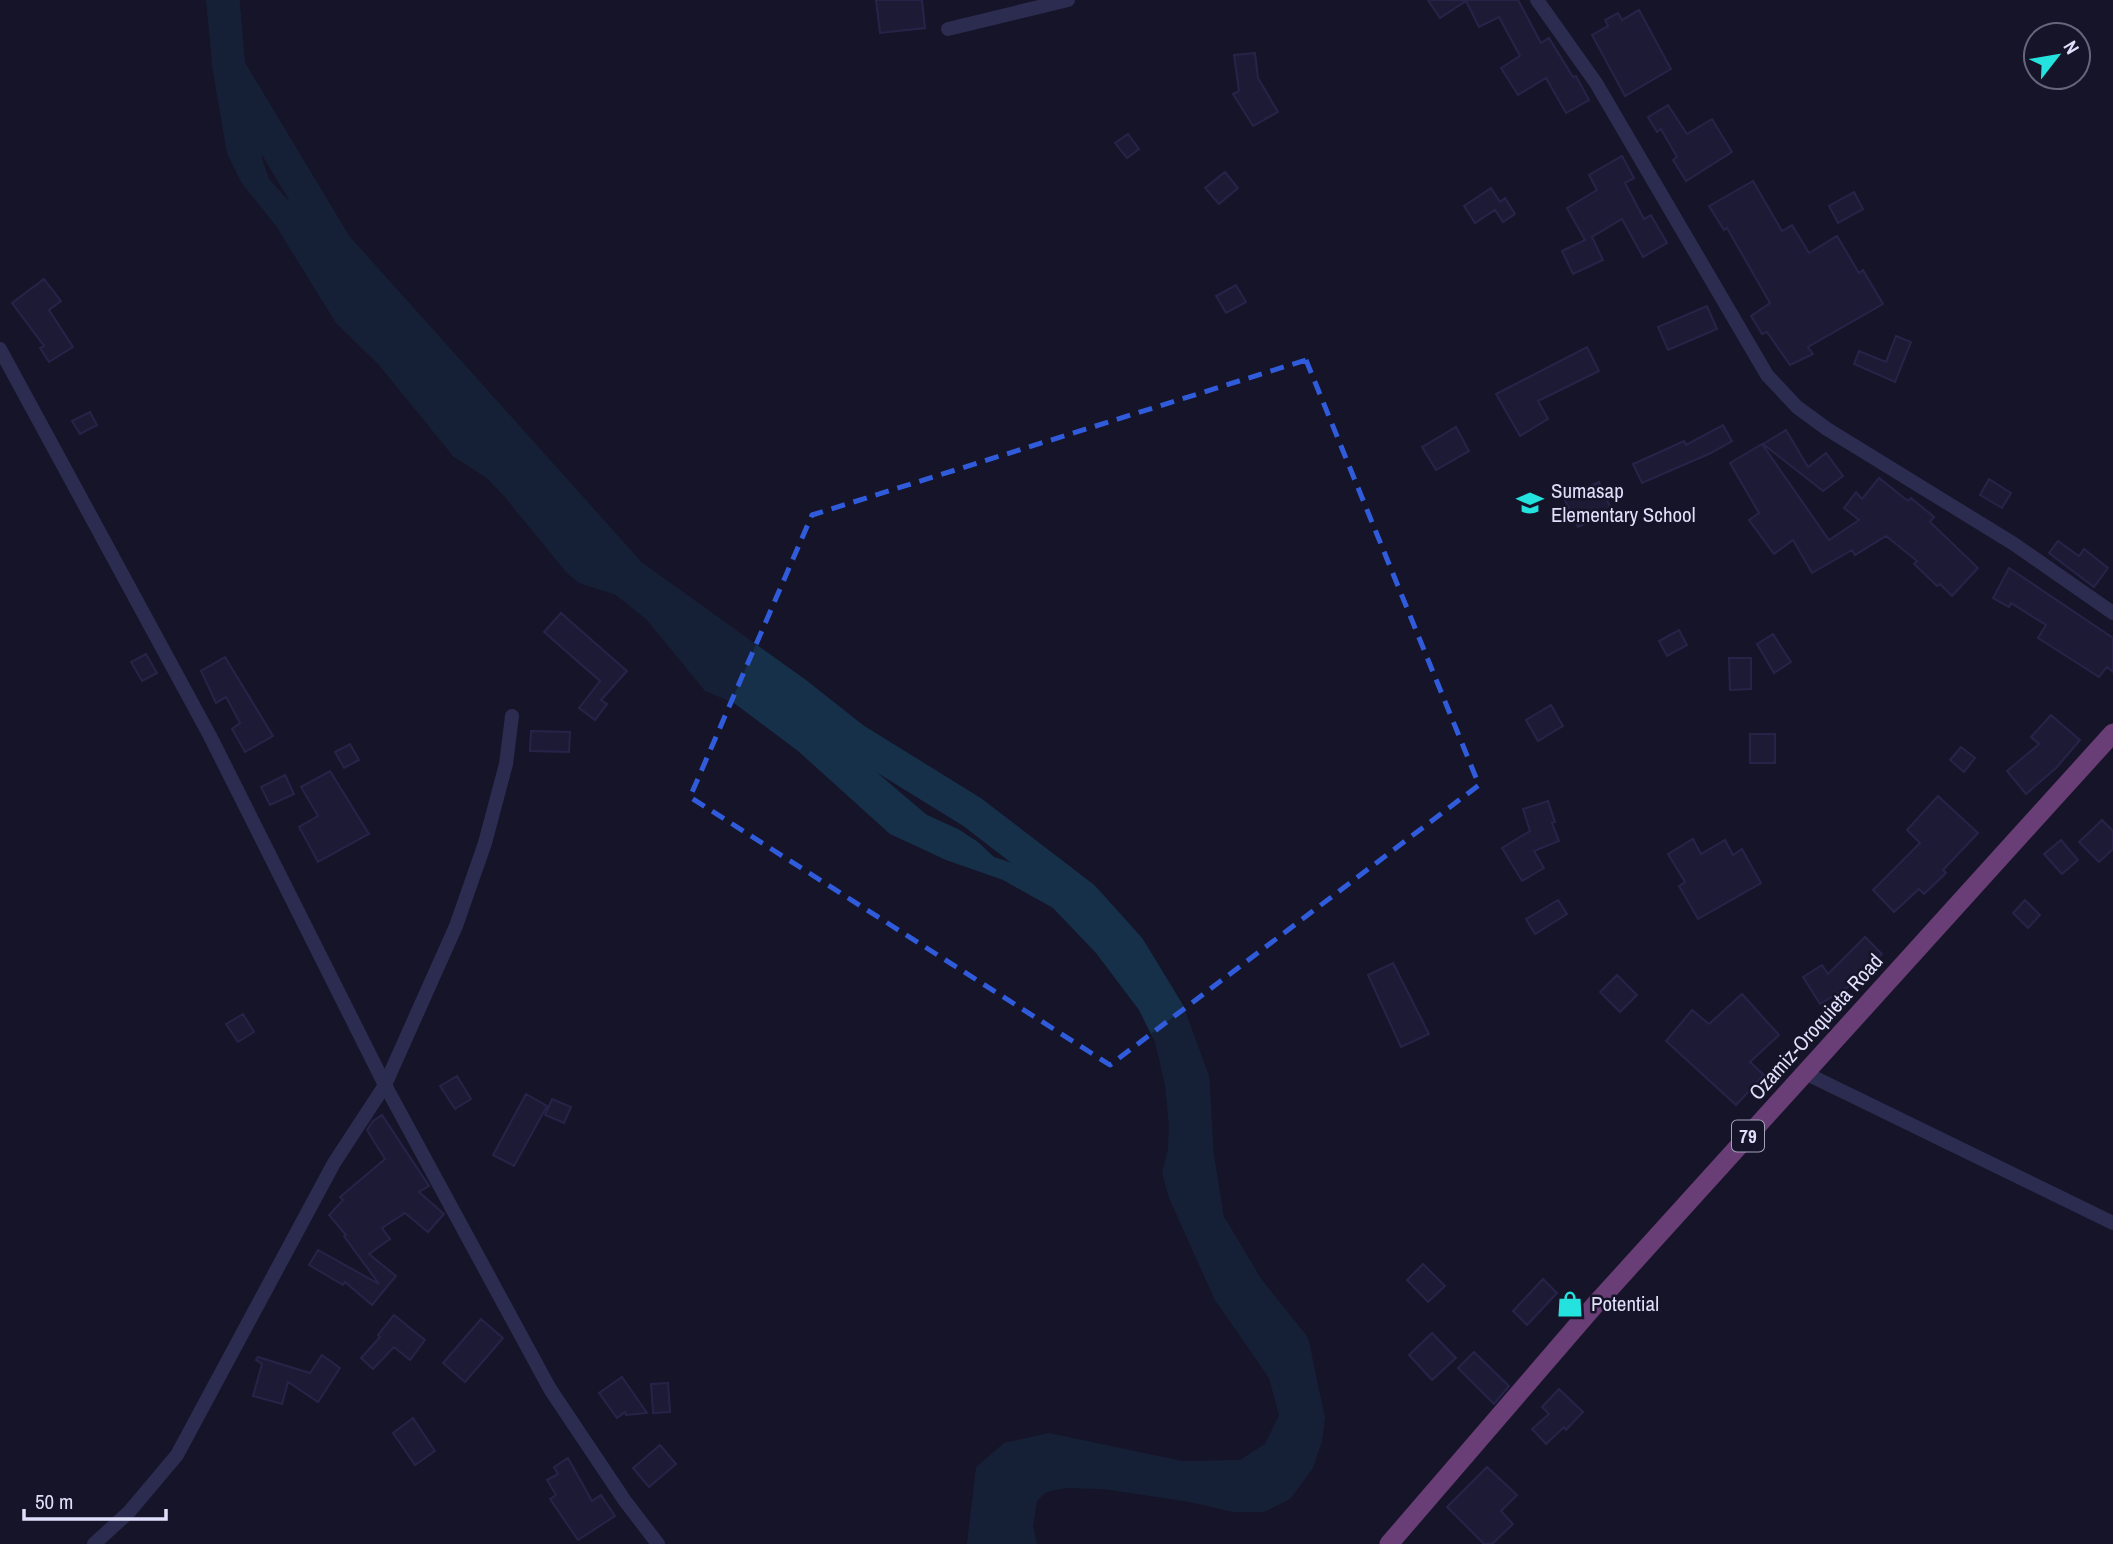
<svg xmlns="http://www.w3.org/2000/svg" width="2113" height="1544" viewBox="0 0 2113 1544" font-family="'Archivo Narrow',sans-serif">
<rect width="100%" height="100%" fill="#151428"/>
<path fill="#163049" d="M206,0H238L242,56L261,101L262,159L269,179L287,199L304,211L372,304L443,388L505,447L573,523L649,596L708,642L794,702L927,815L958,829L978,842L994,857L1019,865L1076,901L1116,943L1153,998L1182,1076L1190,1122L1189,1179L1197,1219L1251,1302L1310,1378L1320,1396L1325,1417L1322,1441L1313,1468L1290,1499L1264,1512H1233L1190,1502L1103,1489L1066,1488L1046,1492L1037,1501L1033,1526L1037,1544H967L976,1467L1004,1443L1049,1433L1182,1461L1240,1460L1265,1444L1279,1415L1269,1378L1215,1300L1169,1198L1162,1173L1168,1149L1169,1126L1165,1085L1155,1042L1139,1010L1096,953L1053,908L1003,880L946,860L890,834L798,751L734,703L705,691L647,620L616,595L579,583L566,572L504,496L488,479L453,456L379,365L336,323L276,226L241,182L227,153L214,78Z"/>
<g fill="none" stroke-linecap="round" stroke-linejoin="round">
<path stroke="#163049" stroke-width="33" d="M223,0L229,68L336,246L631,575L797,694L854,739L972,812L1083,897L1129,948L1168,1012L1193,1080L1197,1153L1208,1222L1248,1289L1293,1345L1305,1404"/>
</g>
<path fill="#252246" stroke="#3b376f" stroke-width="2" d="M876,0H922L925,28L880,33Z
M1428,0H1518L1541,43L1549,38L1573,77L1576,76L1589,100L1566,113L1546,78L1518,95L1501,68L1520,56L1499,17L1479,27L1466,1L1440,18Z
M1639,10L1671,69L1625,96L1592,35L1608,26L1605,20L1618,13L1622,20Z
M1255,53L1258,78L1278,112L1253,126L1233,94L1239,91L1234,55Z
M1668,105L1687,134L1712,119L1732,152L1686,181L1673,160L1677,157L1661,129L1657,132L1648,117Z
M1128,134L1139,149L1127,158L1115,143Z
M1622,156L1634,178L1625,183L1644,219L1651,215L1667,243L1643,257L1622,219L1592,237L1603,260L1573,274L1562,251L1585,240L1567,208L1597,190L1589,175Z
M1225,172L1238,188L1219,204L1205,188Z
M1753,181L1782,231L1792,225L1809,253L1837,236L1859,273L1863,270L1883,304L1808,347L1813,354L1790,365L1767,332L1762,334L1751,316L1770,303L1727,228L1724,230L1709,206Z
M1491,188L1500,202L1505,198L1515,214L1503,222L1495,210L1475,223L1464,206Z
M1854,192L1863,209L1838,223L1829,206Z
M44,279L61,301L49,310L73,347L49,362L40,348L44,346L12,303Z
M1236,285L1246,302L1226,313L1216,296Z
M1707,306L1717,329L1668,350L1658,327Z
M1896,336L1911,342L1895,382L1854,364L1859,351L1886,362Z
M1587,347L1599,371L1538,401L1548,419L1520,436L1496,394Z
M90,412L97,425L80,434L72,421Z
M1723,425L1732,441L1711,453L1642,483L1633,464L1684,441L1686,445Z
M1456,427L1469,451L1436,470L1422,447Z
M1786,430L1808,467L1826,453L1843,476L1823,491L1763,444Z
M1762,444L1829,540L1859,520L1844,508L1856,492L1862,499L1879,478L1908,501L1911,498L1934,517L1930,522L1978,568L1952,596L1940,584L1937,586L1914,564L1917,561L1886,536L1855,555L1852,550L1812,573L1793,540L1774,554L1749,520L1759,513L1730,463Z
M1989,479L2011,493L2002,508L1980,495Z
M1599,482L1612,511L1578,527L1564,498Z
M2058,541L2079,556L2084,549L2108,568L2094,587L2049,553Z
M2009,568L2113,638V672L2107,667L2099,677L2038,638L2046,625L2011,603L2009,607L1993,598Z
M561,613L627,671L601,700L607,704L595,720L579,708L600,681L544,632Z
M1679,630L1687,645L1667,656L1659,641Z
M1773,634L1791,662L1774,673L1757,644Z
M146,654L157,673L142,681L131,662Z
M225,657L273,736L245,752L232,729L240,723L226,697L216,703L201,671Z
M1729,658H1751V689L1730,690Z
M1551,705L1563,726L1538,741L1526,720Z
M2051,715L2080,740L2056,768L2026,794L2007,771L2039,744L2031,737Z
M531,731L570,732L569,752L530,751Z
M1750,734H1775V763H1750Z
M350,744L359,760L344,768L335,752Z
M1961,747L1975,758L1964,772L1950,760Z
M330,771L369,834L318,862L299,827L318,816L301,787Z
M285,775L294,794L270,805L261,787Z
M1938,796L1978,833L1943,870L1946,873L1924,894L1919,889L1894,912L1873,890L1920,843L1907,830Z
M1548,801L1555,822L1552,823L1559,841L1534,851L1544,868L1522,881L1502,848L1530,831L1523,809Z
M2102,820L2113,831V849L2099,862L2079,842Z
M1693,839L1701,854L1725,840L1733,855L1742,849L1761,883L1698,919L1679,886L1685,882L1668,854Z
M2061,840L2078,860L2062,874L2044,854Z
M1558,900L1567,914L1535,934L1526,919Z
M2025,900L2040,915L2028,928L2013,913Z
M1865,937L1882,954L1848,987L1820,1004L1803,977L1822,965L1828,974Z
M1393,963L1429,1034L1401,1047L1368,975Z
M1617,975L1637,995L1620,1012L1600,992Z
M1742,994L1779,1035L1750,1062L1764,1075L1736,1105L1666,1041L1692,1010L1709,1024Z
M243,1014L254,1032L238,1042L226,1024Z
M457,1076L471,1099L455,1109L440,1086Z
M526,1094L547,1106L514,1166L493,1155Z
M552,1099L571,1107L564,1123L545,1115Z
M382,1115L429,1186L419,1192L444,1214L428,1232L405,1213L382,1228L390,1239L369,1254L396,1276L372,1305L345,1282L343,1285L309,1265L318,1250L379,1284L344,1236L346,1235L329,1215L343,1200L340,1197L385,1159L367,1130L373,1121Z
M1423,1264L1445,1286L1428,1302L1407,1280Z
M1543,1279L1557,1293L1527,1325L1513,1311Z
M394,1315L425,1340L410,1360L394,1347L373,1369L361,1358L380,1337L378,1335Z
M481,1319L503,1338L465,1382L443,1363Z
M1432,1333L1456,1358L1432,1380L1409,1355Z
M1474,1352L1509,1386L1494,1404L1458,1368Z
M322,1355L340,1368L318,1402L288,1382L282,1404L253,1396L262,1364L256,1360L258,1357L310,1373Z
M622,1377L647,1413L626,1415L625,1412L617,1418L599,1393Z
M668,1383L670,1412L653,1413L651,1384Z
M1559,1389L1583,1412L1566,1430L1564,1427L1546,1444L1532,1429L1549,1414L1542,1407Z
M413,1418L435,1451L415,1465L393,1433Z
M660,1445L676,1464L649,1487L633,1468Z
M568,1458L592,1501L601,1495L615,1516L578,1540L550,1499L556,1495L547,1480L558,1474L554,1467Z
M1487,1467L1517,1495L1501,1511L1513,1524L1492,1544H1484L1447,1507Z"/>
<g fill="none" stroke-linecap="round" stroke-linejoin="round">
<path stroke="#454a81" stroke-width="14" d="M1537,0L1596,83L1767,375L1797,407L1827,429L2014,544L2113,613
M948,29L1068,0
M1805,1073L2113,1223
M94,1544L129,1512L177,1455L334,1163L385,1085L456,926L485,843L506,764L512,716"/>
<path stroke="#454a81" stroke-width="14" d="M0,349L210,736L385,1085L550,1389L625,1501L658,1544"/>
<path stroke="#ce6fd2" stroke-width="19" d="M1389,1544L1594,1306L2113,733"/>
</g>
<path d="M0 0H2113V1544H0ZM1306,360L1479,785L1110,1065L690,797L812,515Z" fill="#151428" fill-opacity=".55" fill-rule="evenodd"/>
<path fill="none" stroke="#305cdc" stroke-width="5" stroke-dasharray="14 9" stroke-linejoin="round" d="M1306,360L1479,785L1110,1065L690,797L812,515Z"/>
<defs>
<g id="school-bare" transform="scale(2.1)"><path d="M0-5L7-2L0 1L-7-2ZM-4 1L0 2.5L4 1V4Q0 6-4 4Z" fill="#24e2dd" stroke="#151428" stroke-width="2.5" paint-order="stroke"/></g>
<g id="shop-bare" transform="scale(2.1)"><path d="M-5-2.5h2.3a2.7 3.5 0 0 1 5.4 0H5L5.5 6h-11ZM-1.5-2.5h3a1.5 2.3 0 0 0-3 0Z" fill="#24e2dd" stroke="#151428" stroke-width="2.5" paint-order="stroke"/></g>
</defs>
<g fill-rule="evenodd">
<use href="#school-bare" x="1530" y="503"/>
<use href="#shop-bare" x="1570" y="1304"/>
</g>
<g text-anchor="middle" stroke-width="5" stroke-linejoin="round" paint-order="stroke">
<rect fill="#151428" stroke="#a2a2bc" stroke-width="2" x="1732" y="1120.5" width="32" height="31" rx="5"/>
<g font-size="19" font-weight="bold" fill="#dfdffb">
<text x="1748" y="1143">79</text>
</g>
<g font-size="21" fill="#dfdffb" stroke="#151428" text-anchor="start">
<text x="1551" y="498">Sumasap<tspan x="1551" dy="24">Elementary School</tspan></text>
<text x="1591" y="1311">Potential</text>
</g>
<g font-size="21" fill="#dfdffb" stroke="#151428">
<text transform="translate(1816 1027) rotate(-48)" y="7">Ozamiz-Oroquieta Road</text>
</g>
</g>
<g transform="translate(2057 56) rotate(59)"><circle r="33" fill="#151428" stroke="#66657c" stroke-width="2"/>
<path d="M0-5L12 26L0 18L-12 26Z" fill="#24e2dd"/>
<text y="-10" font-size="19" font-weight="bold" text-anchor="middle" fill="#dfdffb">N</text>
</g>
<path d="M24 1509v10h142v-10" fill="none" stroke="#dfdffb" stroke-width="3.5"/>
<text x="35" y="1509" font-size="21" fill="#dfdffb" stroke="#151428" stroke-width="5" paint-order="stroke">50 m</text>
</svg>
